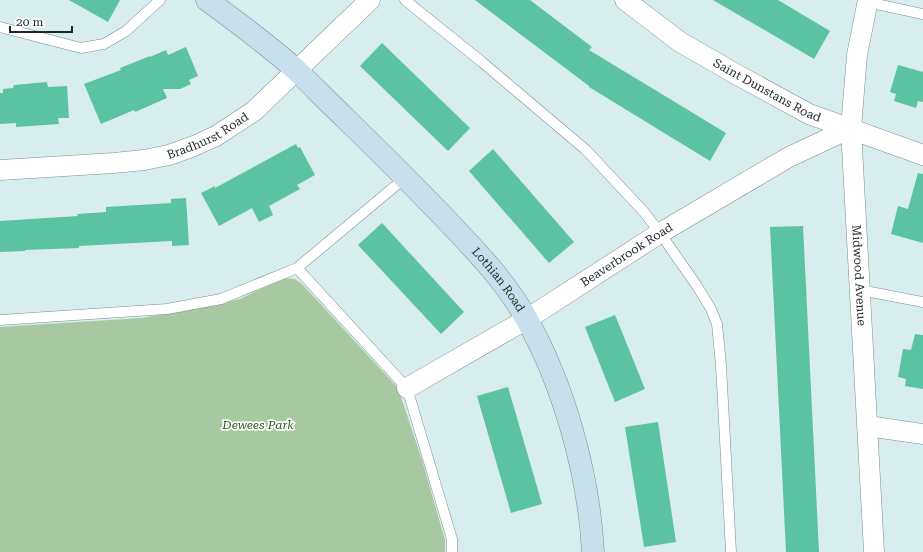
<svg xmlns="http://www.w3.org/2000/svg" width="923" height="552" viewBox="0 0 923 552" font-family="'Roboto Serif',serif">
<rect width="100%" height="100%" fill="#d8edee"/>
<path fill="#a7c8a0" d="M283,278L295,279L303,285L398,388L422,460L445,540V552H0V327L141,318L193,309L240,299Z"/>
<path fill="#5bc2a2" d="M69,0H120L108,22Z
M475,0H530L592,47L589,50L726,133L710,161L589,87V86Z
M713,0H778L830,31L814,59Z
M382,43L470,128L448,151L360,66Z
M186,47L198,76L189,80L191,84L180,89H163L167,98L135,112L134,110L101,124L84,84L121,70L120,68L150,56V57L166,50L168,55Z
M898,65L923,72V102L918,101L916,108L894,101L896,94L890,92Z
M47,82L48,87L67,86L69,118H58L59,124L16,127V123L0,124V93H3V89L13,88L14,85Z
M296,144L298,148L300,147L315,175L297,185L300,189L269,206L273,215L259,222L252,208L219,226L201,193L215,186V188Z
M493,149L574,242L549,263L469,171Z
M918,173L923,174V243L891,234L898,206L908,209Z
M186,198L189,245L172,246V241L79,246V248L25,250V251L0,252V221L78,216L77,214L106,212V207L171,203V199Z
M382,223L464,312L441,334L358,245Z
M803,226L819,552H786L770,227Z
M615,315L645,389L615,402L585,327Z
M915,334L923,335V389L905,386L906,379L898,377L903,349L911,350Z
M508,387L542,504L511,513L477,396Z
M658,422L676,542L644,547L625,427Z"/>
<g fill="none" stroke-linecap="round" stroke-linejoin="round">
<g stroke="#7b8e8f" stroke-width="11">
<path id="lane" d="M405,0L482,62L586,150L644,212L660,233L697,286L711,309L717,324L721,365L731,552
M865,0L867,2L923,14
M0,27L81,48L104,44L126,31L160,0
M297,268L407,388L452,539V552
M860,290L923,302
M0,320L167,309L221,299L297,268L406,177"/>
</g>
<g stroke="#7b8e8f" stroke-width="21">
<g id="street">
<path id="s1" d="M625,0L680,42L734,73L809,114L923,155"/>
<path id="s2" d="M868,0L857,55L851,128L874,552"/>
<path id="s3" d="M0,170L114,163L144,160L169,155L194,146L216,136L254,111L370,0"/>
<path id="s4" d="M407,388L527,319L660,233L789,157L851,128"/>
<path d="M868,426L923,434"/>
</g>
</g>
<g stroke="#7b8e8f" stroke-width="23">
<g id="secondary">
<path id="s5" d="M207,0C237,22 267,44 295,69C312,85 328,102 345,118C376,148 407,179 437,210C469,244 503,277 526,318C564,385 589,475 593,552"/>
</g>
</g>
<use href="#lane" stroke="#fff" stroke-width="10"/>
<use href="#street" stroke="#fff" stroke-width="20"/>
<use href="#secondary" stroke="#c7e0ec" stroke-width="22"/>
</g>
<g text-anchor="middle" stroke-width="3.5" stroke-linejoin="round" paint-order="stroke">
<g font-size="12" fill="#1e2626" stroke="#fff">
<text dy="4" stroke="none"><textPath href="#s1" startOffset="169">Saint Dunstans Road</textPath></text>
<text dy="4" stroke="none"><textPath href="#s3" startOffset="213">Bradhurst Road</textPath></text>
<text dy="4" stroke="none"><textPath href="#s4" startOffset="257">Beaverbrook Road</textPath></text>
<text dy="4" stroke="none"><textPath href="#s2" startOffset="277">Midwood Avenue</textPath></text>
<text dy="4" stroke="none"><textPath href="#s5" startOffset="405">Lothian Road</textPath></text>
</g>
<g font-size="12" font-style="italic" fill="#245919" stroke="#fff">
<text x="258" y="429">Dewees Park</text>
</g>
</g>
<path d="M10 26v6h62v-6" fill="none" stroke="#1e2626" stroke-width="2"/>
<text x="16" y="26" font-size="12" fill="#1e2626" stroke="#ffffff" stroke-width="3" paint-order="stroke">20 m</text>
</svg>
